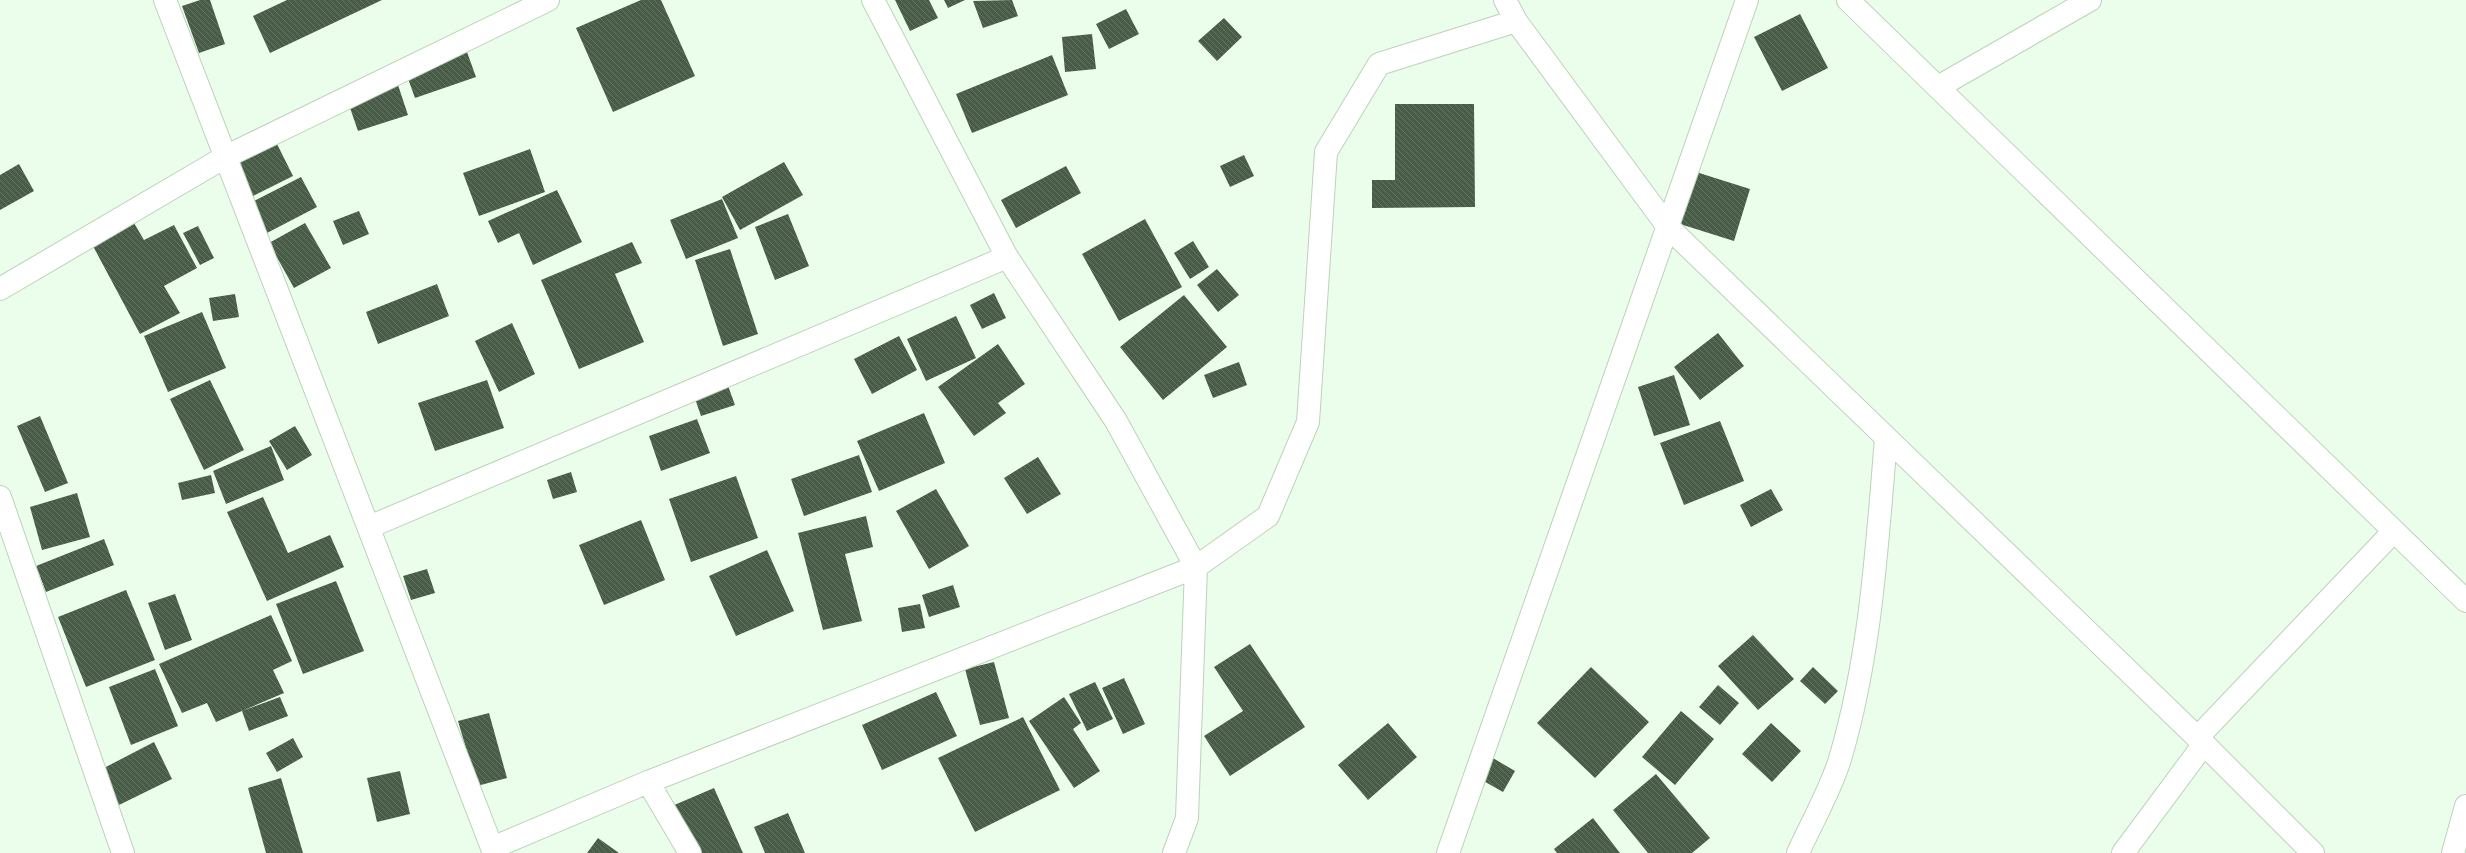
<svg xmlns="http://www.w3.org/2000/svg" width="2466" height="853" viewBox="0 0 2466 853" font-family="'Asap Condensed',sans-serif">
<defs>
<pattern id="building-back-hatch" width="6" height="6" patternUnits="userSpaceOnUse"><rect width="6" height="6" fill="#485c47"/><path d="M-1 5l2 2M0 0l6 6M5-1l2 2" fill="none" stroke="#637362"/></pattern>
</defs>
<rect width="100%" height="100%" fill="#ebfeeb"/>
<path fill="url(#building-back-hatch)" d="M200,0H210L225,44L199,53L182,6Z
M287,0H382L270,53L253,16Z
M641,0H661L695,76L613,112L576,28Z
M895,0H929L938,18L910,31Z
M944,0H965L948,8Z
M1012,0L1018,16L983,28L973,1Z
M1126,9L1139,34L1109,49L1096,24Z
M1800,14L1828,68L1782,91L1754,37Z
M1224,18L1242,37L1217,61L1198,41Z
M1092,34L1096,69L1065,72L1062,37Z
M463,41L476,77L415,98L402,62Z
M1052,55L1068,95L972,133L956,94Z
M398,85L408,115L358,131L348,102Z
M1395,104H1474L1475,207L1372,208V180H1395Z
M272,134L293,176L245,200L224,158Z
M530,149L545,192L479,216L463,173Z
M1244,155L1254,176L1230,187L1220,166Z
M784,162L803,195L740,230L722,197Z
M19,164L34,191L0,210V175Z
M1066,166L1081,193L1016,228L1001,200Z
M1696,172L1750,189L1734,241L1680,224Z
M301,177L317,207L267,233L252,202Z
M557,190L582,242L533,265L519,233L498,243L488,221Z
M722,199L738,238L686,259L670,220Z
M127,211L144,240L174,225L197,268L164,286L180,313L140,334L86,233Z
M359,211L369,234L343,245L333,221Z
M788,214L809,266L775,280L755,227Z
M1145,219L1182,287L1119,321L1082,254Z
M305,223L331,268L294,288L269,243Z
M198,226L214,258L200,265L183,233Z
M1193,241L1209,267L1190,279L1174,253Z
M632,242L642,263L615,274L644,342L579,369L541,280Z
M730,249L758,334L723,346L695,260Z
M1217,269L1239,295L1218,312L1197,285Z
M437,284L449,316L378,344L366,312Z
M994,293L1006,318L982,329L970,305Z
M235,294L239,317L213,321L209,298Z
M1184,295L1227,347L1163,400L1120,347Z
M202,312L226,368L168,392L144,336Z
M956,316L976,358L926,381L907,339Z
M512,323L535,374L499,392L475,341Z
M1718,333L1744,366L1700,400L1674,367Z
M899,336L917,370L872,394L854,359Z
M998,344L1025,384L998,403L1006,413L974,436L938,387Z
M1239,362L1247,385L1213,398L1204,375Z
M1674,375L1690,425L1654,436L1638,387Z
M210,380L244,450L204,470L170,399Z
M487,380L504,428L435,451L418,403Z
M727,383L735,405L701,416L693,393Z
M924,413L945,463L879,491L857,441Z
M40,416L68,483L45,492L17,426Z
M697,419L710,453L661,471L649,436Z
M1720,421L1744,481L1684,505L1660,443Z
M295,426L312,455L287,470L269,441Z
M271,446L284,480L226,504L213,471Z
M859,455L872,492L804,516L791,479Z
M1038,457L1061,494L1027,514L1004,478Z
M571,472L577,492L553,499L547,480Z
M211,475L215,493L182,500L178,483Z
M736,476L758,538L691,562L669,499Z
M936,489L969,546L929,569L896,511Z
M1771,489L1783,510L1751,527L1740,505Z
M77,493L90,537L42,550L30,507Z
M263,497L288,553L330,535L344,567L267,601L227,512Z
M866,516L873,547L845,554L862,621L823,630L798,533Z
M641,520L665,580L604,605L579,545Z
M104,539L114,565L46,592L36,566Z
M767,550L794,611L736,636L709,576Z
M427,569L435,593L411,600L403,576Z
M336,581L364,651L303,674L276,604Z
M953,585L960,607L929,617L922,595Z
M126,590L155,660L86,687L58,617Z
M175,594L192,640L165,650L148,603Z
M920,604L925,628L902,632L898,608Z
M271,615L292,661L273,670L284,693L216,722L207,703L182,713L159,664Z
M1753,635L1794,679L1758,710L1718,666Z
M1250,644L1305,727L1230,776L1204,736L1243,711L1214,667Z
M994,662L1009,718L980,725L965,669Z
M1591,667L1649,722L1595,778L1537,723Z
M1813,667L1838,691L1825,704L1800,681Z
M155,669L178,726L131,745L109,687Z
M1124,678L1145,724L1123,734L1102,688Z
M1095,682L1113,719L1087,731L1069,694Z
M1718,685L1739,703L1720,725L1699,707Z
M936,692L957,736L882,770L862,725Z
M280,697L288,716L249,731L242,711Z
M1064,697L1081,723L1073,729L1100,771L1074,788L1029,721Z
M1681,711L1714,739L1675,785L1642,757Z
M489,713L507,778L477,786L458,721Z
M1023,717L1060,790L975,832L938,758Z
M1388,723L1417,757L1368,800L1338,765Z
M1771,723L1801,751L1772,782L1742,754Z
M293,738L303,757L277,772L266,753Z
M154,742L172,779L119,805L102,769Z
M1486,754L1515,771L1503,792L1473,775Z
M400,771L410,814L377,822L367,778Z
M1656,774L1710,838L1692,853H1648L1613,810Z
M281,778L303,853H266L248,788Z
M714,788L743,853H693L672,806Z
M788,813L805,853H765L754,827Z
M1593,818L1620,853H1557L1554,849Z
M598,838L619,853H587Z"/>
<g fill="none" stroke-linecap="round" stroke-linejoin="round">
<g stroke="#bbd2bb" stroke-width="24">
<path id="street" d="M165,0L494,853
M873,0L1007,257L1116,421L1196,567L1187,818L1174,853
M1505,0L1516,21L1668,227L2204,744L2313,853
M1848,0L2466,601
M1938,87L2090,0
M0,289L225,157L548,0
M0,497L123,853
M369,527L1007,257
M2197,738L2394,531
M648,782L690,853
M492,848L648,782L1196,567L1268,516L1308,422L1326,152L1379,64L1516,21
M1448,853L1747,0
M1798,853C1811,824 1831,789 1840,759C1871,654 1877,546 1886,438
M2123,853L2204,744
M2453,853L2466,806"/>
</g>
<use href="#street" stroke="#fff" stroke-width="22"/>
</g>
</svg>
